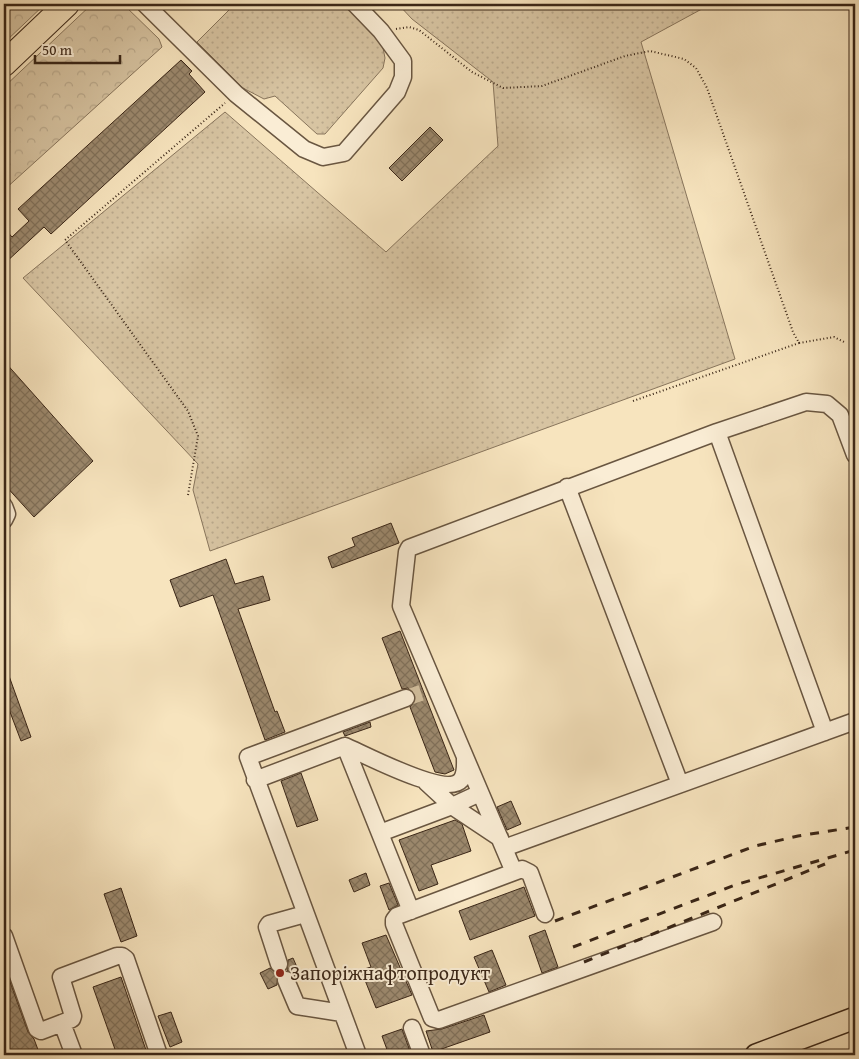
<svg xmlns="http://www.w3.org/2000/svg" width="859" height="1059" viewBox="0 0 859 1059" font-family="'Gentium Book Plus',serif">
<defs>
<pattern id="forest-crowns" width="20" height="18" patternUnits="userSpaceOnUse" patternTransform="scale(1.25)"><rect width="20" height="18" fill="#d7c4a2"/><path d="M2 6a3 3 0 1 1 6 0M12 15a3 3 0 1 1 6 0" fill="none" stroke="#b9a88b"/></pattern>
<pattern id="garden-dots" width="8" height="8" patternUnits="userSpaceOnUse" patternTransform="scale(1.25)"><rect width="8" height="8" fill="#d7c4a2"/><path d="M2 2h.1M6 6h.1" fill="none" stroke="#b9a88b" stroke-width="1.8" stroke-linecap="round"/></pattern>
<pattern id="building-cross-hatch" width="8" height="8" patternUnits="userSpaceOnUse" patternTransform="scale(1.25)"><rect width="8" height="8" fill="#9c896e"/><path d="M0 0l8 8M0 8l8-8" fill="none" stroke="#807059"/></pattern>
</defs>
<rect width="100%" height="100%" fill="#f7e4be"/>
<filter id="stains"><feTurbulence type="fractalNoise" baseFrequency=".004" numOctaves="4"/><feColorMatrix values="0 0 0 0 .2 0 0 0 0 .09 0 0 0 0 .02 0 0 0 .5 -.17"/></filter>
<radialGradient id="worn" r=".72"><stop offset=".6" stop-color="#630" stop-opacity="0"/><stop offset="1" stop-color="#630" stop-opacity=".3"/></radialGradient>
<path fill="url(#forest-crowns)" stroke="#88755c" d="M4,4H45L4,43Z
M92,4H123L159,39L162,47L4,190V87Z"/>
<path fill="url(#garden-dots)" stroke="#88755c" d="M235,4H346L381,38L385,58L383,68L325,134H317L275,96L264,99L243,88L197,42Z
M398,4H711L641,42L735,359L210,551L193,490L198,464L23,278L225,112L386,252L498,146L493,82L412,19Z"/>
<path fill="url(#building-cross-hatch)" stroke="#3a2617" d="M181,60L192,71L189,74L205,92L51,234L44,227L4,264V228L12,237L29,221L18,209Z
M430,127L443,140L402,181L389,168Z
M4,361L93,461L34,517L4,484Z
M391,523L399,543L332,568L328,557L355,546L352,538Z
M226,559L235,584L263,576L270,600L238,609L275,712L277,711L285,732L265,740L213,595L180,607L170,580Z
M400,631L454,770L445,774L435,772L410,707L416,700L415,694L408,688L402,689L382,638Z
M4,662L31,737L21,741L7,704L4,705Z
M370,722L371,727L345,736L343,732Z
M301,773L318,820L297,827L281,781Z
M511,801L521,824L507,830L497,807Z
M455,820L462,824L471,851L431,865L438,884L419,891L399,840Z
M366,873L370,885L354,892L349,880Z
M389,883L398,905L389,910L380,886Z
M524,887L535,916L470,940L459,911Z
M121,888L137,936L121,942L104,894Z
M545,930L558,967L542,973L529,936Z
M386,935L412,995L376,1008L361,970L371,967L362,943Z
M492,950L506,985L489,992L474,957Z
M293,958L300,974L295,976L287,970L288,960Z
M4,965L28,1032L34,1039L40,1055H4Z
M270,968L278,974L277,985L268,989L260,973Z
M121,977L147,1053L142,1055H117L93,987Z
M171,1012L182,1042L170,1047L158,1016Z
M484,1015L490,1032L433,1052L426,1031L442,1029Z
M402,1029L410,1051L398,1055H389L382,1036Z"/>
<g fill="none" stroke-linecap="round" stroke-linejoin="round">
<path stroke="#d1be9d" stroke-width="16" stroke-dasharray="16 8" stroke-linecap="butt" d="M406,698L424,692"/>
<g stroke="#695641" stroke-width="19">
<path id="minor" d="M145,4L236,94L304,149L323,157L344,153L397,92L403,77V61L381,31L355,4
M717,432L825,732
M567,487L680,784
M4,506L7,514L4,520
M345,746L411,911
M255,780L345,746C364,754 446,798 461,780C466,774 465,765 465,758
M426,782L452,806L480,793
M380,833L452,806L500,838
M504,848L855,721
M514,872L401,606L407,552L409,548L717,432L806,402L827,404L840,415L855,455
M545,914L530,873L522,869L397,916L394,920V924L432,1018L439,1020L713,922
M4,936L37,1029L41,1031L62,1023
M279,964L267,927L269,924L305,914
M286,980L297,1006L342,1013
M412,1028L422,1055
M74,1055L62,1023L72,1019L73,1016L61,977L117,956H122L126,959L159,1055
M358,1055L248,757L406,698"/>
</g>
<g stroke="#3a2617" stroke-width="24">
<path id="major" d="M756,1055L855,1018"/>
</g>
<g stroke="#3a2617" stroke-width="26">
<path id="highway" d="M4,64L67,4"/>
</g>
<path stroke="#3a2617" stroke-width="2" stroke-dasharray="1 2.5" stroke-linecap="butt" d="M396,29L409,27L419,30L472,72L503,88L542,86L625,56L650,51L684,59L696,68L707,88L793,332L799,343L834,337L844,342
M633,401L799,343
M188,495L198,436L188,411L65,240L225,103"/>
<use href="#minor" stroke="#faedd5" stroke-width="16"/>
<use href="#major" stroke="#f7e4be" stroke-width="21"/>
<use href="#highway" stroke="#f7e4be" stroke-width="24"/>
<path stroke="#3a2617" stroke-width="3" stroke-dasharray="9 9" stroke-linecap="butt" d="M555,921L755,846L798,836L855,827
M573,947L735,885L855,850
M584,962L825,864"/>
</g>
<circle fill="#8f2418" stroke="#faedd5" stroke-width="2" cx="280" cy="973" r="5"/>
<g text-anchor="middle" stroke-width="4" stroke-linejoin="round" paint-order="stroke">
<g font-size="20" fill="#3a2617" stroke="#faedd5" text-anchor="start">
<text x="290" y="980">Запоріжнафтопродукт</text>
</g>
</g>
<rect width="859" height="1059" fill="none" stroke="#f7e4be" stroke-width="20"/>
<rect x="5" y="5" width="849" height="1049" fill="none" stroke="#3a2617" stroke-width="2.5"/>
<rect x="10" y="10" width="839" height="1039" fill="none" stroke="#3a2617"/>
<path d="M35 55v8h85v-8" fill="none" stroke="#3a2617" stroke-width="2.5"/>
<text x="42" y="55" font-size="15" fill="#3a2617" stroke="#faedd5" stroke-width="4" paint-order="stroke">50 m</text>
<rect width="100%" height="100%" filter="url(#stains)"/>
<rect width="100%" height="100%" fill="url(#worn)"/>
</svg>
